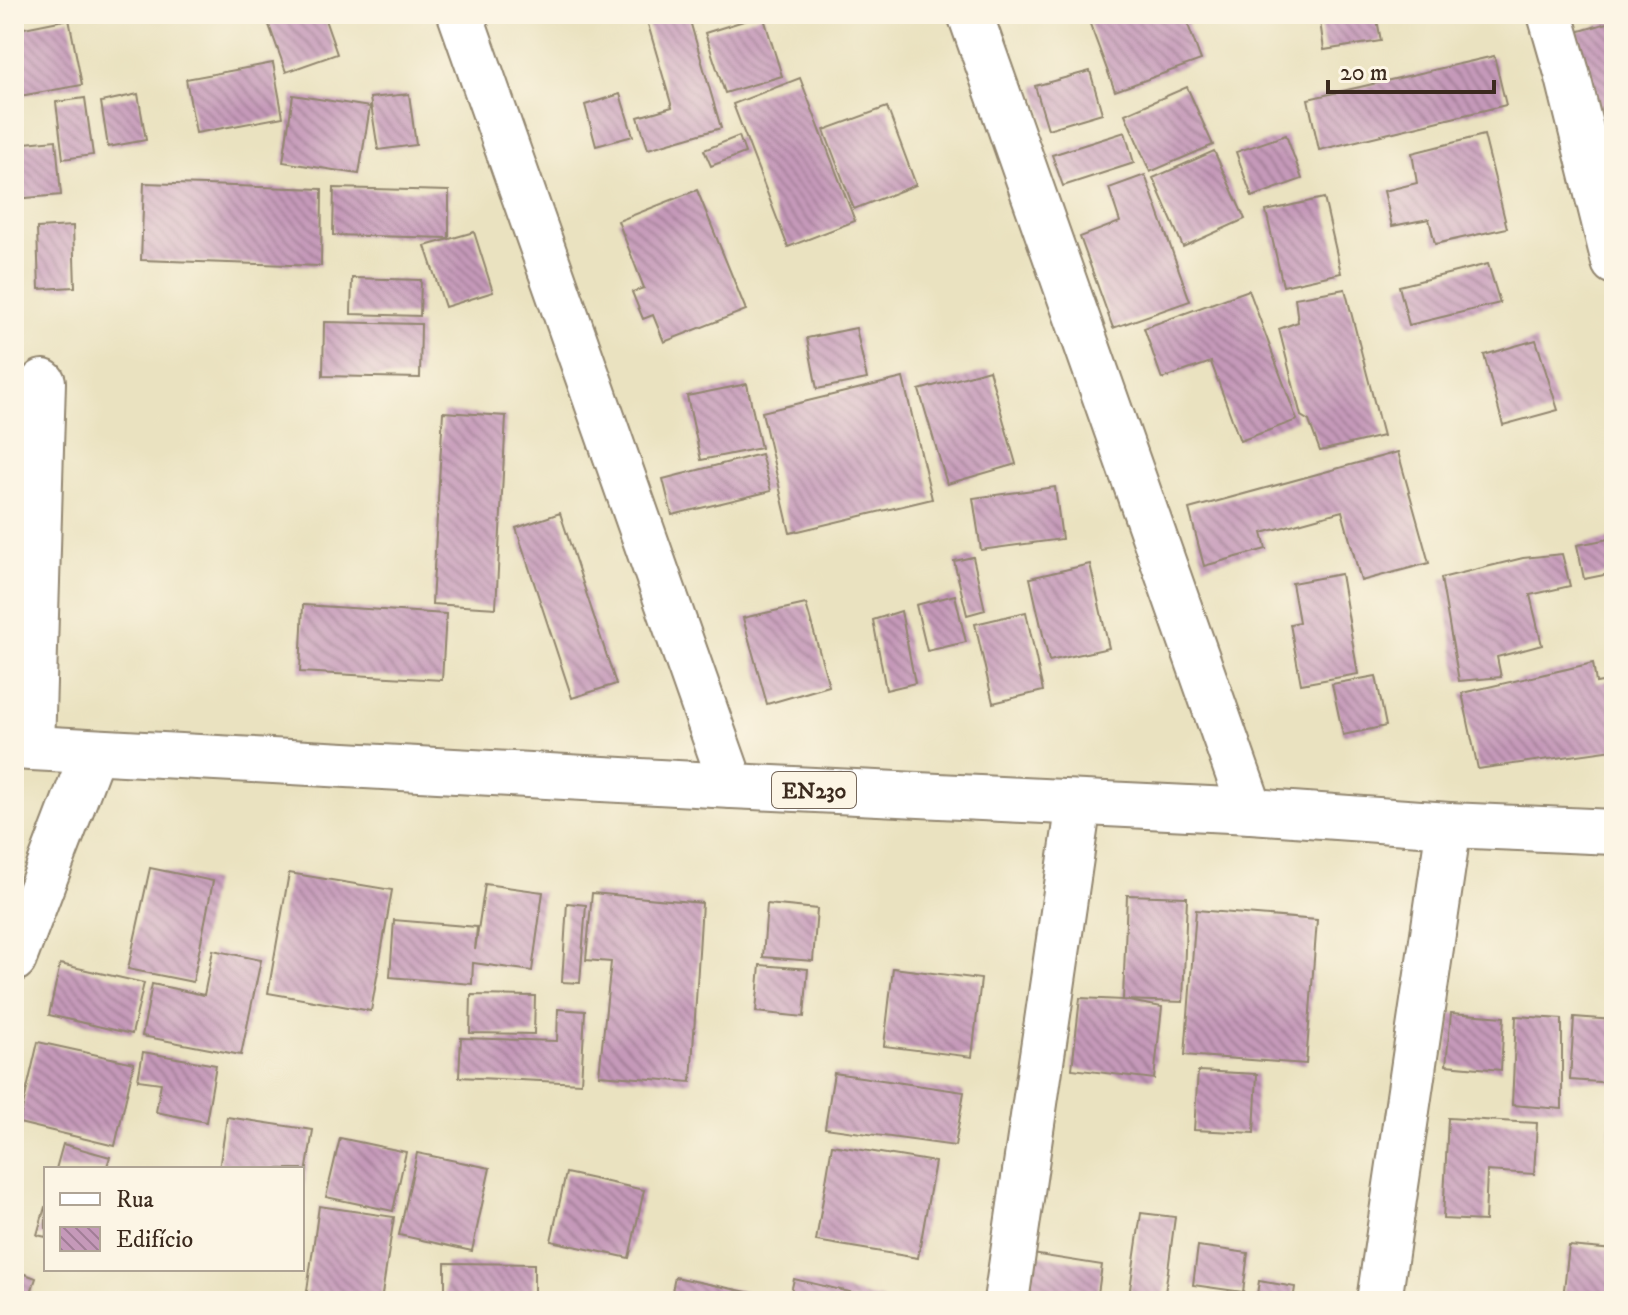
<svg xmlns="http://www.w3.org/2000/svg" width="1628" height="1315" viewBox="0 0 1628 1315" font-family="'IM FELL DW Pica',serif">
<defs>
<pattern id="building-back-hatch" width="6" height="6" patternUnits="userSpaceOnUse" patternTransform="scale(2)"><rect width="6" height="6" fill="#c599b9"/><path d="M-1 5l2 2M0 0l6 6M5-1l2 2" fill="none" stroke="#a17d96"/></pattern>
</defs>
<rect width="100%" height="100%" fill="#fcf5e5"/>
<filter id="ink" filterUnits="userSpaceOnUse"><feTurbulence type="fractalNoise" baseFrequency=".0125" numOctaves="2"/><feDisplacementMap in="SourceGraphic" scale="16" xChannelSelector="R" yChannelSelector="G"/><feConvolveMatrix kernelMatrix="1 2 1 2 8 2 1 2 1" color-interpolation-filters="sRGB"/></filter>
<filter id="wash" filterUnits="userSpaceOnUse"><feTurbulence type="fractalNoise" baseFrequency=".006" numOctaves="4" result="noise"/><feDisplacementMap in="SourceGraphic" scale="32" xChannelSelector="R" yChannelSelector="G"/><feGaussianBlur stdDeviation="1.8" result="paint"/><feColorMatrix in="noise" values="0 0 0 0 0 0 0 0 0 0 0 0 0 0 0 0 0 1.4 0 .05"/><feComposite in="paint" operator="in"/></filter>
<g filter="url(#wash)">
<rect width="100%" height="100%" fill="#eae2c0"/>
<g id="blocks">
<path fill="url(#building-back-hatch)" d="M265,14H323L337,54L286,72Z
M645,14H688L721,128L648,149L638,117L672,107Z
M1092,14H1184L1201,60L1115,91L1087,16Z
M1319,14H1376L1381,41L1324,50Z
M763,15L782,76L725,93L705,33Z
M69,19L82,85L14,97V30Z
M1614,21V195L1573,33Z
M1494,56L1506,105L1319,150L1308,99Z
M273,63L283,117L196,133L186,79Z
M1090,71L1102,113L1048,129L1035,86Z
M800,78L855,221L788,247L733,104Z
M1187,87L1213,145L1150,172L1125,114Z
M138,94L146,140L108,147L101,102Z
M409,94L416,145L378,150L370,98Z
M620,94L633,136L596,146L585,105Z
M293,95L370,107L359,174L283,162Z
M85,98L93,155L63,159L56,102Z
M887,107L916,185L854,209L824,130Z
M1125,132L1134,163L1063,186L1052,155Z
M1286,135L1302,179L1252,197L1236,152Z
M1484,135L1507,228L1435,244L1429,219L1392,226L1384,191L1417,183L1412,153Z
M739,136L745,153L711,166L704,150Z
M56,140L61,195L14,199V144Z
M1214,151L1245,219L1183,247L1153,178Z
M1145,175L1190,301L1113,328L1080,237L1120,222L1109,188Z
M144,183L322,189L321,266L141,260Z
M334,188L449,191V238L333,235Z
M697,190L746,310L664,342L653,315L643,319L632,292L644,288L618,221Z
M1324,198L1341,273L1283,286L1266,211Z
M73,226L75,287L39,289L37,228Z
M474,232L493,292L445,307L425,246Z
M1488,264L1500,303L1409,325L1399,286Z
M352,278L421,280L420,316L351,314Z
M1345,289L1383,436L1320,451L1309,421L1301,416L1279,329L1298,322L1295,298Z
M1249,290L1297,420L1240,441L1211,362L1162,379L1144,328Z
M324,322L421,324L420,378L323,376Z
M856,328L867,379L817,389L807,338Z
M1536,340L1558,410L1503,425L1484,355Z
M989,370L1016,464L947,484L919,390Z
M903,378L932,499L790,533L762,412Z
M747,384L761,448L701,460L687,396Z
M14,402L28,403L16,566H14Z
M443,412L506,416L496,608L432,604Z
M1398,452L1429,563L1361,581L1342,511L1262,533L1266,549L1204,566L1189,509Z
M761,454L771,491L672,515L663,479Z
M1055,487L1062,539L981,550L973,498Z
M560,513L616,684L572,698L516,528Z
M1614,538V573L1584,579L1577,545Z
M1562,554L1570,586L1530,595L1542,645L1497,657L1501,677L1459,681L1441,578L1523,558Z
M973,557L985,610L967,615L954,561Z
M1090,564L1109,648L1049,661L1030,578Z
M1341,574L1358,674L1301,684L1290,624L1299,622L1292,583Z
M955,595L966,642L927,651L916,605Z
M806,604L829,686L767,704L743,618Z
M303,605L446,614L442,680L300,672Z
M901,611L915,683L886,690L873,620Z
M1026,612L1043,691L993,703L975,624Z
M1593,663L1596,683L1614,680V750L1478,769L1462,693Z
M1376,676L1386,726L1343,735L1332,684Z
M150,868L213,881L193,982L128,969Z
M289,873L392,890L371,1011L268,993Z
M485,884L543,892L532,971L473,963L472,984L390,977L394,920L477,927L475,950Z
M592,893L702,903L691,1082L599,1075L611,962L586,960Z
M1127,895L1187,897L1183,1002L1123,1000Z
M567,903L586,905L580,983L562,982Z
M767,904L817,909L813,961L763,957Z
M1196,910L1317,920L1306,1064L1185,1055Z
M213,950L261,960L241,1055L142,1036L152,984L204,995Z
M60,964L144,983L132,1034L49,1015Z
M760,965L808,969L804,1017L756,1012Z
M893,968L981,979L972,1057L884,1046Z
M471,995L535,996L534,1034L470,1033Z
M1080,998L1123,1000L1162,1007L1154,1079L1072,1069Z
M558,1009L585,1011L581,1083L459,1077L461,1038L557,1041Z
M1451,1013L1504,1017L1501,1070L1446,1065Z
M1516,1016L1562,1019V1109L1512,1105Z
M1574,1017L1614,1020V1083L1570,1080Z
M38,1042L134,1063L115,1146L19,1123Z
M143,1052L216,1065L206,1122L156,1112L161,1083L138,1080Z
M1198,1071L1257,1074L1254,1133L1194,1130Z
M834,1073L964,1092L955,1146L825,1128Z
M1612,1106H1614V1140L1609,1139Z
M227,1117L313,1130L304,1187H302V1169H219Z
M1448,1118L1537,1123L1534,1174L1487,1171L1485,1221L1443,1219Z
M340,1138L406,1152L393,1211L326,1197Z
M63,1144L110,1157L106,1169H56Z
M832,1145L935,1162L918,1258L816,1241Z
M417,1153L490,1168L472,1251L399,1235Z
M566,1173L644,1190L629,1258L551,1241Z
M319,1206L394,1217L381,1301H330L306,1298Z
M45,1207H46V1237L37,1235Z
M1141,1213L1175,1217L1164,1301H1140V1297L1129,1296Z
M1198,1246L1248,1253L1243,1292L1193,1285Z
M1569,1246L1614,1250V1301L1563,1298Z
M1026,1253L1102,1265L1097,1301H1019Z
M445,1263L534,1264V1301H445Z
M14,1270L36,1278L28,1301H14Z
M675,1277L776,1298L775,1301H670Z
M794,1279L884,1300V1301H789Z
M1259,1281L1295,1287L1293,1301H1256Z"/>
</g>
</g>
<g filter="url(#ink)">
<use href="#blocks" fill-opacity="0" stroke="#92866f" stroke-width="2"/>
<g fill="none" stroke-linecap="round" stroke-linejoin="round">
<g stroke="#92866f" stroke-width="48">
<path id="minor" d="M460,14L732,786
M970,14L1251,811
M1550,14L1567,73L1614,262
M32,748L43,382
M14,959L93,752
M1006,1301L1079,803
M1379,1301L1449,825"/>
</g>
<g stroke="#92866f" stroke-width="48">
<path id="major" d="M14,747L732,786L1251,811L1449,825L1614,832"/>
</g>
<use href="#minor" stroke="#fff" stroke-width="44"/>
<use href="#major" stroke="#fff" stroke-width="44"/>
</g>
</g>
<g text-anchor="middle" stroke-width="6" stroke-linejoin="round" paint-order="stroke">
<rect fill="#fcf5e5" stroke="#75675a" stroke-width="2" x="772" y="772" width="84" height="36" rx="6"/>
<g font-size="22" font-weight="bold" fill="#3b2a1e">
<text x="814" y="798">EN230</text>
</g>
</g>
<rect width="1628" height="1315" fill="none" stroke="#fcf5e5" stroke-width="48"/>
<rect x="44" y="1167" width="260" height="104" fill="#fcf5e5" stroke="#afa495" stroke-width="2"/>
<rect x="60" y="1193" width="40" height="12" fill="#ffffff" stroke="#afa495" stroke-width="2"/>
<text x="116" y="1207" font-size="24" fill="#3b2a1e">Rua</text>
<rect x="60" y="1227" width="40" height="24" fill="url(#building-back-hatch)" stroke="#afa495" stroke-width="2"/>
<text x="116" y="1247" font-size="24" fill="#3b2a1e">Edifício</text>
<path d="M1328 80v12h166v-12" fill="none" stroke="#3b2a1e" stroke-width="4"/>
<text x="1340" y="80" font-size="24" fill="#3b2a1e" stroke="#fcf5e5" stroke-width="6" paint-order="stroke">20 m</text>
</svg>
